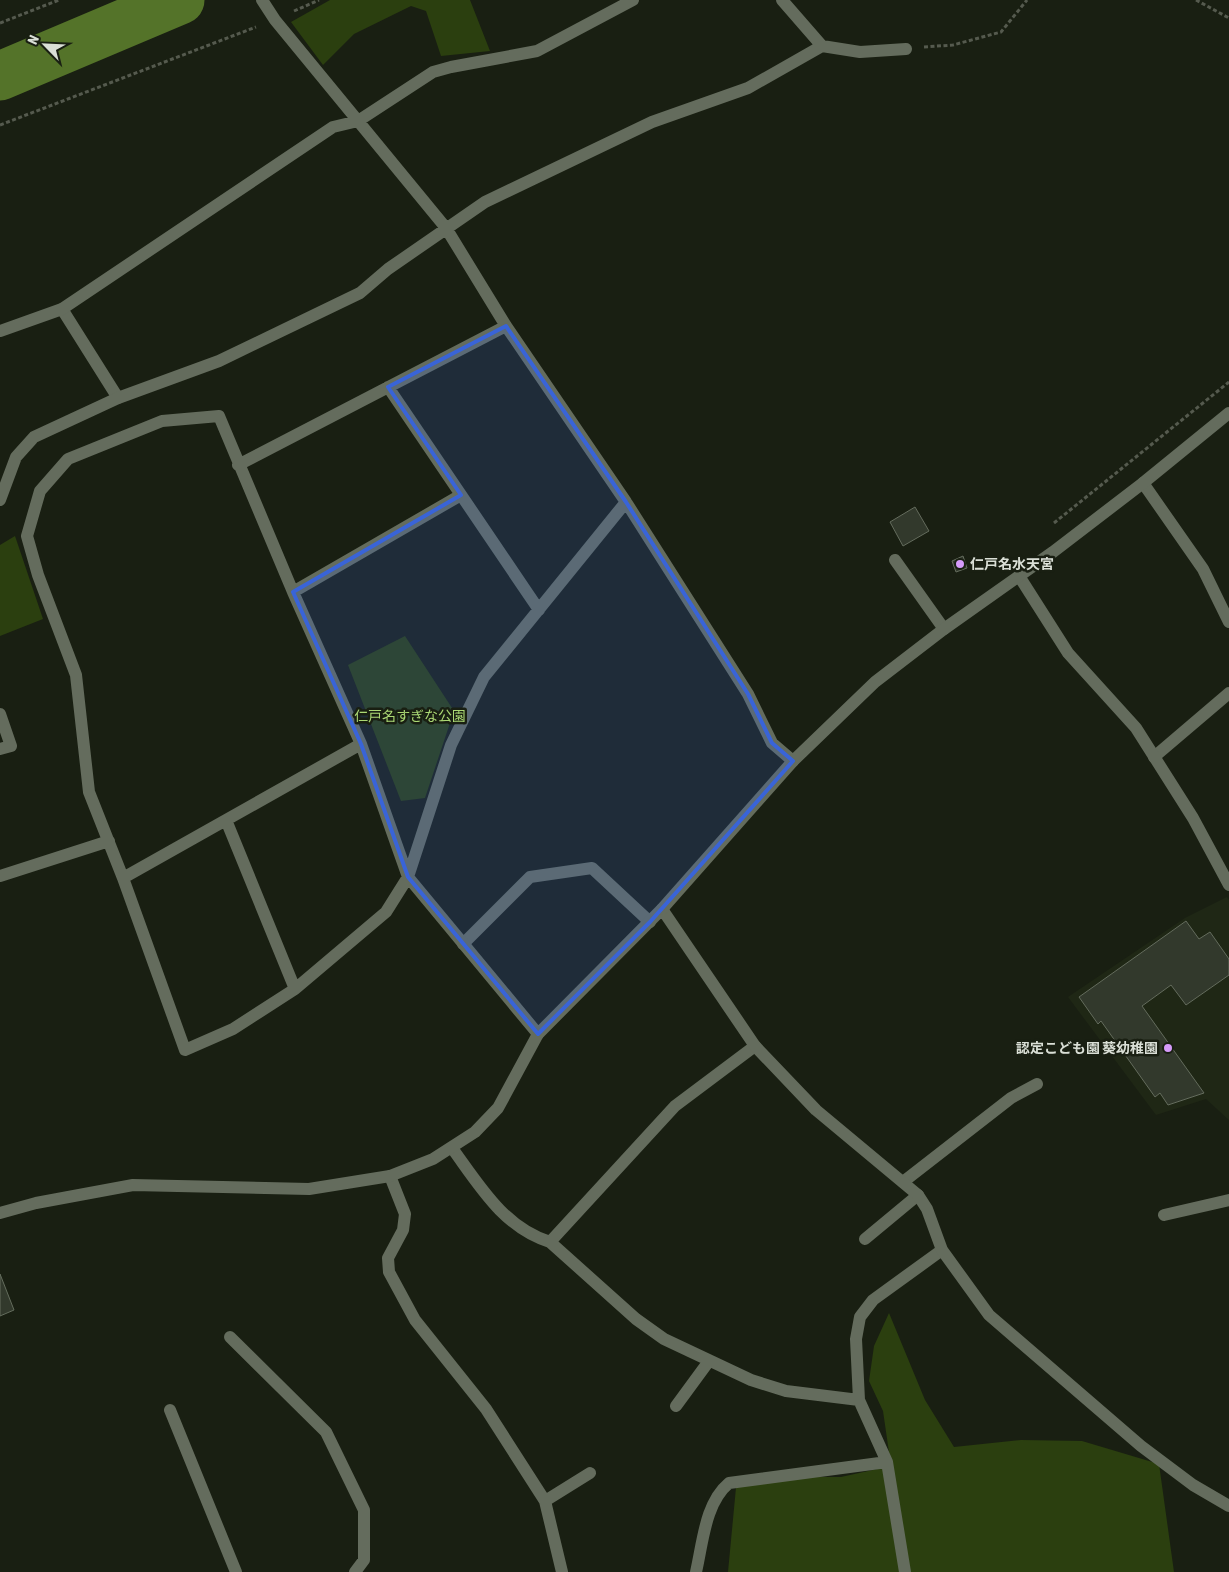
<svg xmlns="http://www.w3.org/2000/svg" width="1229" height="1572" viewBox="0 0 1229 1572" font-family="'Asap Condensed','Noto Sans JP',sans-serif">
<rect width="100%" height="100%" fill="#191f12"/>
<path fill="#1f2715" d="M1227,897L1229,900V1120L1206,1099L1156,1115L1068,997L1185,918Z"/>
<path fill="#2b3f0f" d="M330,0H470L490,51L441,56L426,11L411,6L354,34L323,65L291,22Z
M15,536L43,619L0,636V545Z
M405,636L454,711L425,798L401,801L348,665Z
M889,1313L925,1400L954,1447L1021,1440L1082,1441L1159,1464L1174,1572H728L737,1477H841L891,1466L883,1411L869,1381L874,1346Z"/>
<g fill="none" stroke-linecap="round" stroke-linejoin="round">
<path stroke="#547329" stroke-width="49" d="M0,76L180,0"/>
</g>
<path fill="#32392c" stroke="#646c5d" d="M915,507L929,531L903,546L890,522Z
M963,556L967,568L956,572L952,561Z
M1186,921L1199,939L1210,932L1229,959V975L1186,1005L1171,985L1142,1006L1204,1093L1168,1105L1160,1093L1155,1097L1101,1021L1098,1024L1079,997Z
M0,1274L14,1310L0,1316Z"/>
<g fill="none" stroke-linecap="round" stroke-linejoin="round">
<path stroke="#555a4e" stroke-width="3" stroke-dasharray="4 2.5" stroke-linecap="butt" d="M1196,0L1229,18
M294,11L319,0
M0,23L59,0
M924,47L953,45L1001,32L1027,0
M0,125L256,27
M1054,523L1229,382"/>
<path stroke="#646c5d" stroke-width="12" d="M62,309L118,398
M1154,757L1229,693
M463,944L530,877L592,868L650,922
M452,1148C479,1185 504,1228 550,1242L636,1319L664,1339L751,1380L786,1391L859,1400
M390,1176L405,1214L403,1230L388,1258L389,1272L415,1320L486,1409L545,1501L562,1572
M903,1182L1011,1098L1037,1084
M1164,1215L1229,1200
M865,1239L918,1195
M550,1242L675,1106L755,1046
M230,1337L326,1432L364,1510V1560L355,1572
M676,1406L709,1361
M545,1501L590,1473
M696,1572C703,1542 705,1503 729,1483L887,1462
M905,1572L887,1462L859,1400L856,1339L860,1317L873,1300L942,1250"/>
<path stroke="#646c5d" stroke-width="12" d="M262,0L275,20L446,228L506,326L626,502L748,694L772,743L793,761
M782,0L822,46
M0,331L62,309L333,127L358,121L433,72L451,67L537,51L633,0
M388,387L539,610
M238,465L506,326
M1143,483L1203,569L1229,622
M0,500L16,457L34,437L118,398L219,361L360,293L388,269L485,202L652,122L748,88L822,46L860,52L906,49
M626,502L484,677L451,745L408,877L386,912L295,989L233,1029L185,1050L123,878L89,792L76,675L38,575L27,536L40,491L68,459L162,421L219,416L293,592L361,744L408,877L538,1034L662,909L755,1046L816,1110L918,1195L927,1209L942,1250L989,1315L1141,1446L1193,1485L1229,1506
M895,560L944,629
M1019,576L1068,653L1136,728L1193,818L1229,885
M293,592L461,495
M0,714L11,746L0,749
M226,820L295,989
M0,876L109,841
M123,878L361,744
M170,1410L236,1572"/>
<path stroke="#646c5d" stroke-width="12" d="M662,909L793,761L875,682L944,629L1053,552L1143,483L1229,413
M0,1213L36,1203L133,1185L309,1189L390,1176L433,1159L475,1132L498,1108L538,1034"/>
</g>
<path fill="#3964d8" fill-opacity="0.2" stroke="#3964d8" stroke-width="4" stroke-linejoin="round" d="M506,326L626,502L748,694L772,743L793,761L650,922L538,1034L408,877L361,744L293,592L461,495L388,387Z"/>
<g fill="#d69bfa" stroke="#191f12" stroke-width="2">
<circle cx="960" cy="564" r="5"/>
<circle cx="1168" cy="1048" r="5"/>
</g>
<g text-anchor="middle" stroke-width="5" stroke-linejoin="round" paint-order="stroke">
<g font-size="14" font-weight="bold" fill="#dadfd6" stroke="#191f12" text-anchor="start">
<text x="970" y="569">仁戸名水天宮</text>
<text x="1158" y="1053" text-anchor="end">認定こども園 葵幼稚園</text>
</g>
<g font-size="14" fill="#abd874" stroke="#191f12">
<text x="410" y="721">仁戸名すぎな公園</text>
</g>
</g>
<g transform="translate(45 45) rotate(294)" stroke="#191f12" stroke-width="4" paint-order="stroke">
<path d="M0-4L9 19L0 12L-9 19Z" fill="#dadfd6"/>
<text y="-8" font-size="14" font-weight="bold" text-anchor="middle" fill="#dadfd6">N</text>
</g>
</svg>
